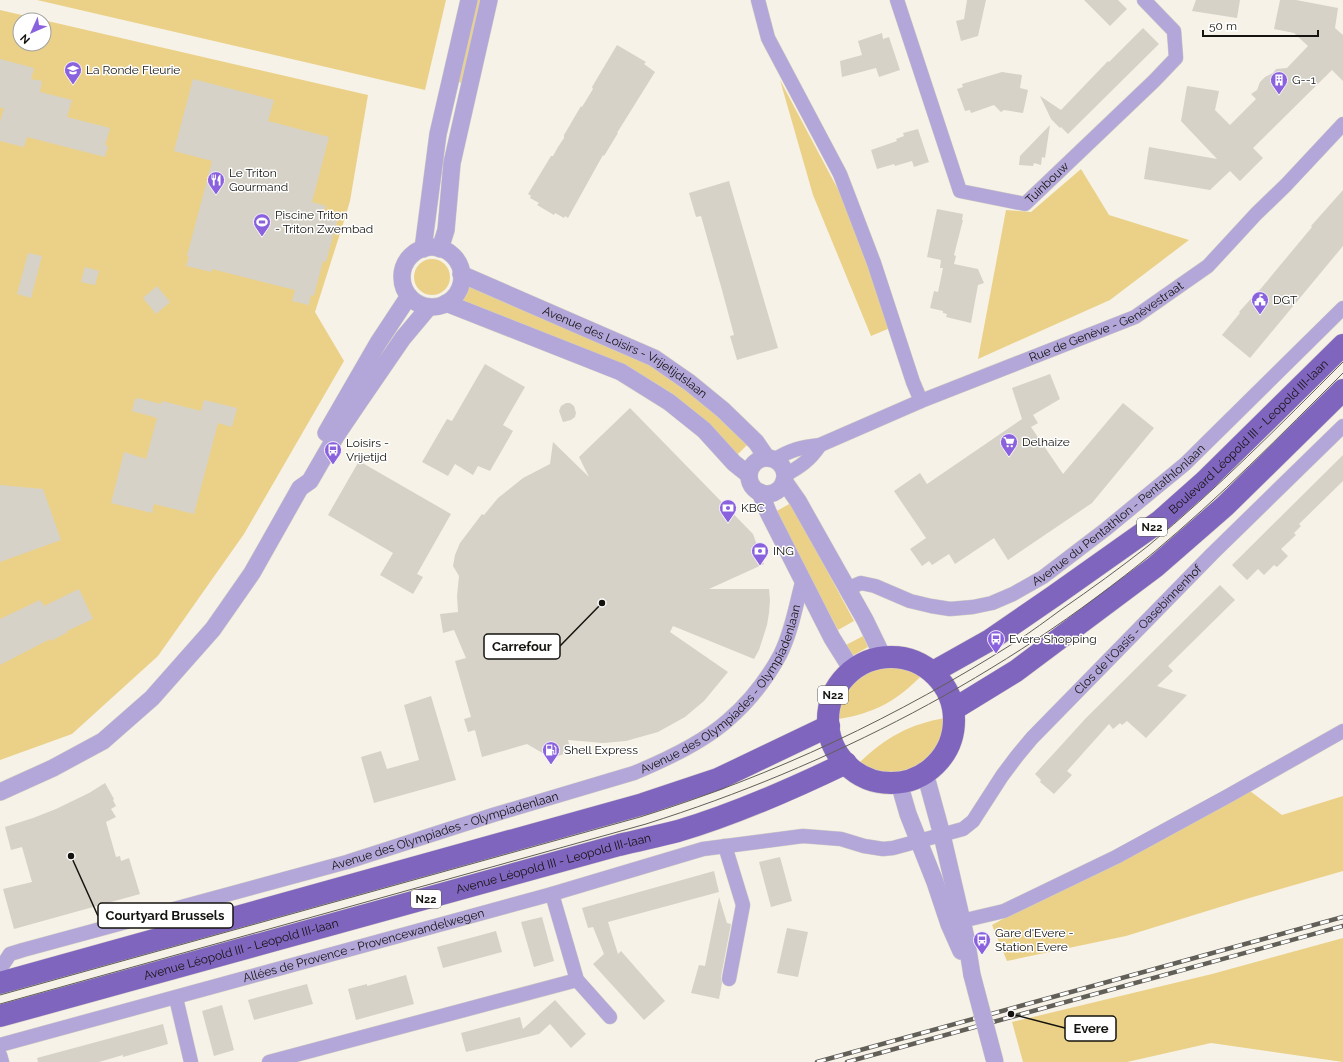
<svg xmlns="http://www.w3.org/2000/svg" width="1343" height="1062" viewBox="0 0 1343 1062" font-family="Raleway,sans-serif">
<rect width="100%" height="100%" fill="#f6f2e7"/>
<path fill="#ebd188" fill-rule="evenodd" d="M37,0H446L425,90Z
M473,0H482L461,83L457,81Z
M0,10L368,95L350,201L344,221L315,312L344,361L244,534L158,656L72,734L0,760ZM20,20H44V44H20Z
M780,80L842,197L868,262L890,328L871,336L813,195Z
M1081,169L1109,215L1189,240L1110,300L978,359L1006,210L1031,212Z
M414 277a18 18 0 1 1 36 0a18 18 0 1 1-36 0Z
M468,282L588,333L679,380L749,443L736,456L701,421L460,301Z
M791,503L854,621L838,630L775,512Z
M863,636L868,647L852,656L846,645Z
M892,665L911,669L922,675C897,701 875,713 839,719C838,689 864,667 892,665Z
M945,718C945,750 920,772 889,772C879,772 867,769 860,762C886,737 910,724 945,718Z
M1242,785L1282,815L1343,796V871L1246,899L1126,936L1007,961L992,925Z
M1343,938V1062L1211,1043L1127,1062H1023L1012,1022L1212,974Z"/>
<path fill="#d6d2c7" d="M967,0H986L978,36L961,41L956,21L964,19Z
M1084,0H1118L1127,9L1110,26Z
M1196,0H1240L1237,18L1192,11Z
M1280,0H1296L1338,8L1335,28L1343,35V81L1332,70L1253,148L1263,158L1240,181L1230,171L1210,190L1144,179L1149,147L1217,159L1181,121L1187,86L1219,91L1215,110L1230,125L1256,99L1251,94L1257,90L1260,82L1265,77L1273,73L1276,69L1287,68L1308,46L1294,33L1274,29Z
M1143,28L1159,44L1068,134L1061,127L1060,128L1051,119L1040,96L1061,110L1108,61L1109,62Z
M882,33L883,39L889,37L900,70L879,77L876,68L842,77L840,61L862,55L858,41Z
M617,45L646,62L644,64L655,72L617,133H618L604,156L603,155L568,218L565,216L564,218L555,213L554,215L537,205L539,203L530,198L531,196L528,194L551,156H553L558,147L564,138V135L581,106L582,107L593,89L592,87Z
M0,59L34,68L31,79L42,81L40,92L72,100L67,117L110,128L105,145L108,146L105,157L27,137L24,147L0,141V122L4,108H0Z
M1002,72L1022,75L1020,88L1028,90L1023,113L1004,110L1001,112L994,105L971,113L970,110L965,111L957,89L963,87L962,84Z
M193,79L274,100L268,121L329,137L312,202L326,206L323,214L338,218L326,262L323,261L314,296L311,295L309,305L292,301L295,290L212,269V272L186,266L189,257L187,256L212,161L174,151Z
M1050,125L1045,158L1042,157L1041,165L1034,163L1033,166L1019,165L1020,156Z
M918,129L929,162L914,167L912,161L895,166L894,164L877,169L871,150L897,141L896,139L904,136L903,133Z
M729,181L778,348L737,360L730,336L734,335L722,290L701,216L696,217L689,193Z
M1343,190V246L1250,358L1222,335L1240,313L1239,312L1258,291V292L1312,227L1311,226Z
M937,209L963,214L962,220H963L954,255L956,256L954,264L978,269L984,283L978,285L971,323L946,317L947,314L943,313V311L930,308L934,291L938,292L943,268H940L941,260L927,257Z
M28,253L42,256L31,298L17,294Z
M85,267L99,271L95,285L81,282Z
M157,286L170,302L156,314L143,298Z
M485,364L525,387L503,425L513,431L490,471L478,466L473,475L455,464L448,476L422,462L447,419L452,421Z
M1050,374L1060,399L1033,415L1038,423L1031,427L1063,474L1123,403L1154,428L1092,503L1008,560L994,538L955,564L949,554L932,565L929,561L922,566L910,549L926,538L894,491L920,473L927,484L1022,419L1012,388Z
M138,398L161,404L162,401L201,411L204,400L237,408L232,427L218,423L194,514L154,504L152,513L111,503L124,452L146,459L157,418L132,411L135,399H137Z
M566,403H570L574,406L576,413L575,417L571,420L563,422L559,411L561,406Z
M630,408L753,534L764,564L709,589H769L770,600L769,613L767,625L759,650L754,659L673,626L670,632L728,672L704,701L685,717L658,732L626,741L603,743L568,740L571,752L551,758L527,744L482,757L475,730L468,732L464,719L471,717L455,661L466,658L454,630L443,633L440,614L458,612L457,596L459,576L453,566L455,555L460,543L482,514L484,515L498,498L523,478L550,464L553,442L589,477L579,457Z
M1343,455V481L1299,524L1301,526L1294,533L1296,535L1281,549L1288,556L1277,567L1274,565L1264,575L1258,569L1247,580L1232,565Z
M359,461L451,514L417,574L423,577L413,594L380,575L393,553L328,515Z
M0,485L43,489L61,540L0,562Z
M1220,585L1235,600L1168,666L1173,671L1157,686L1187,695L1146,738L1127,721L1122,725L1120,723L1119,724L1113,729L1109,724L1067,771L1072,775L1054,794L1040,782L1041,780L1035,774L1086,718Z
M79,589L93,619L67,631L68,632L51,641L50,639L0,665V619L40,600L44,606Z
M431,696L456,780L374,803L361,757L381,751L387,769L419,760L404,705Z
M105,783L114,799L113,800L116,806L111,809L116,817L106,822L116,857L120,856L121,861L129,858L140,894L14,929L3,889L32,882L22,847L11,850L5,827L33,818L56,809L89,793Z
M780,857L792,901L771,907L759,862Z
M714,871L719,892L608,922L618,954L621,951L665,1001L644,1020L593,964L604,954L593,927L588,928L582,908Z
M719,897L727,923L731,924L721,977L722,983L719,999L691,993L699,965L705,966Z
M542,917L554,961L534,967L521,922Z
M787,928L808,932L798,977L777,973Z
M496,931L502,952L443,968L437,947Z
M406,975L414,1004L356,1020L348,989L367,984V986Z
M307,984L313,1004L254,1020L248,1000Z
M555,1000L586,1034L571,1048L550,1024L539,1034L466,1052L461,1033L520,1017L523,1029Z
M222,1005L234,1050L214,1056L202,1011Z
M163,1024L168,1044L123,1057V1055L99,1062H38L37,1058Z"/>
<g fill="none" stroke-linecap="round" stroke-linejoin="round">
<g stroke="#d2cec4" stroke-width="15">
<g id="minor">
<path d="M758,0L768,38L840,174L874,263L913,382L921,401"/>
<path id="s1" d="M897,0L960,191L1025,204L1154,81L1176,58L1174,31L1144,0"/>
<path id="s2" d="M774,460C790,450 801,447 820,445L921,401L1135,317L1208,266L1256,214L1286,185L1343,124"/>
<path d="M785,475C800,467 810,460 820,445"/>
<path id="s3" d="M847,589L861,583L875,586L910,601L931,606L950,609L973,607L992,603L1013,594L1043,577L1106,529L1185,464L1343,308"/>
<path d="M725,846L743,905L729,979"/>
<path d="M552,894L577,980L610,1017"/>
<path d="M953,923L1004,911L1116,857L1228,796L1343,731"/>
<path id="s4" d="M0,969L10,954L23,950L347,862L493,815L634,773C663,761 703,742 727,721C748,703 767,679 780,655C792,631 796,604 803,579"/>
<path d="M176,998L191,1062"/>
<path id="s5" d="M0,1045L552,894L703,849L803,836L841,839L864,846L883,849L893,848L963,829L973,821L1002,776L1017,756L1032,738L1212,554L1343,426"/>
<path d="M0,1055L2,1062"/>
<path d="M269,1062L577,980"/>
</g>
</g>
<g stroke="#d2cec4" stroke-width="18">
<g id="tertiary">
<circle cx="432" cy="277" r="30"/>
<path d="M423,249L438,134L469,0"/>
<path d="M440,249L446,230L452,163L489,0"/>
<path id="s6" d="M461,274L654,358L690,383L723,410L756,442L767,458"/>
<path d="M446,303L621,372L669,402L704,430L734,463L749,475"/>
<path d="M326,433L378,343L409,296"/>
<circle cx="767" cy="476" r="18"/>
<path d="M784,481L798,501L865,620L883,657"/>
<path d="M760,492L768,512L832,638L852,670"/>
<path d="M925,773L942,835L966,938L972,975"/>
<path d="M899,783L908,814L935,882L949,924L961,951"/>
<path d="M0,792L53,768L103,741L152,698L213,629L252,573L300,488L310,481L336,436L359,402L403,338L429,307"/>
</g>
</g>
<g stroke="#d2cec4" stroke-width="23">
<g id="primary">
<circle cx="891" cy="720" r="63"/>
<path id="s7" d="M933,672L990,640L1054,596L1160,521L1205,481L1343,345"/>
<path d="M954,709L1016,671L1155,567L1225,506L1343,390"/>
<path d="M0,983L643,804L718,779L829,726"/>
<path id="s8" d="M0,1016L619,845C639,840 659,836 678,831C736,814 792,789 846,763"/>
</g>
</g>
<use href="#minor" stroke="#b3a7da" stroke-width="14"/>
<use href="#tertiary" stroke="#b3a7da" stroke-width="17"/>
<use href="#primary" stroke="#8065bf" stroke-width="22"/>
<path stroke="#615f58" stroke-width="1" d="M0,995L640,817C775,775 897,717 1017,641C1032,631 1047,620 1062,609C1091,589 1120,568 1148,546C1217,489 1280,425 1343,362
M0,1004L646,824C830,766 1004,676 1153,553C1220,497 1281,435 1343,373"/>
<g stroke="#615f58" stroke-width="4.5">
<path id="rail" d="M817,1062L1343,917
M847,1062L1343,926"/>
</g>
<use href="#rail" stroke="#fff" stroke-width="3" stroke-dasharray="9" stroke-linecap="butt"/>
<g stroke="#d2cec4" stroke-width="18" stroke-linecap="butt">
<path id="tertiary-bridge" d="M972,975L995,1062"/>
</g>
<use href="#tertiary-bridge" stroke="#b3a7da" stroke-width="17"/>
</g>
<defs>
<g id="school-pin" transform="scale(0.9)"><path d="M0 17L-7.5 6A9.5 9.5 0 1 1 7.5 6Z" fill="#8b62dd" stroke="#fff"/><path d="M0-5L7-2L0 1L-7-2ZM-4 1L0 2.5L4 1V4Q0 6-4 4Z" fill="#fff"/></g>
<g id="building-pin" transform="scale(0.9)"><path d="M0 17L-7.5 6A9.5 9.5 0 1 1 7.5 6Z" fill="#8b62dd" stroke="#fff"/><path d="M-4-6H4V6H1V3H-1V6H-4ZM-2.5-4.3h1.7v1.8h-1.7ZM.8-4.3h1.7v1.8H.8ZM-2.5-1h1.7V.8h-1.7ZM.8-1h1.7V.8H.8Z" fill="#fff"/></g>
<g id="restaurant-pin" transform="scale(0.9)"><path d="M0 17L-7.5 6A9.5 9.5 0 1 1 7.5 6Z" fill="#8b62dd" stroke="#fff"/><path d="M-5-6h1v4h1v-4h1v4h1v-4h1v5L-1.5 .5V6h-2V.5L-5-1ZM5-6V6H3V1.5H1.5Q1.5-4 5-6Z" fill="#fff"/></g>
<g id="stadium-pin" transform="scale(0.9)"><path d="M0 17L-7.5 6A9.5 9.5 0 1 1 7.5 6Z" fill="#8b62dd" stroke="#fff"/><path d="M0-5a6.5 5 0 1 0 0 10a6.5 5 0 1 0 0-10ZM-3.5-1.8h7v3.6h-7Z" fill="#fff"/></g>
<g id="civic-pin" transform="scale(0.9)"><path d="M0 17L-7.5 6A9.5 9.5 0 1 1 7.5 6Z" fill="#8b62dd" stroke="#fff"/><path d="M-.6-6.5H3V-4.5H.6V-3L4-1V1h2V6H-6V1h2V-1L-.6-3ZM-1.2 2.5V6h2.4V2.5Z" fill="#fff"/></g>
<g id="supermarket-pin" transform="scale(0.9)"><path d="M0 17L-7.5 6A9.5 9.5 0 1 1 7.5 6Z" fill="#8b62dd" stroke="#fff"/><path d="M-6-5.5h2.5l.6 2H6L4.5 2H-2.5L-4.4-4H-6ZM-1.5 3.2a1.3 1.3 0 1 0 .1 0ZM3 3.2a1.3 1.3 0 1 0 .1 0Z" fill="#fff"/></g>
<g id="bus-pin" transform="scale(0.9)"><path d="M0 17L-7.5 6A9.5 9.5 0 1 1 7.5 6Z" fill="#8b62dd" stroke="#fff"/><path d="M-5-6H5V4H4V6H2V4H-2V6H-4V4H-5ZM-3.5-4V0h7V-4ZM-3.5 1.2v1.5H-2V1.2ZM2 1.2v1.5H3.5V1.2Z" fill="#fff"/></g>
<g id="bank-pin" transform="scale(0.9)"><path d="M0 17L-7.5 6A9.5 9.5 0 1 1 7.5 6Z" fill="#8b62dd" stroke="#fff"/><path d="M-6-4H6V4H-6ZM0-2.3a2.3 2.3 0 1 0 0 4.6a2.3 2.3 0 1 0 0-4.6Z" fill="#fff"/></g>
<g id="fuel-pin" transform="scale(0.9)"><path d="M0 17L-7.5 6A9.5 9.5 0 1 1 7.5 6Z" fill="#8b62dd" stroke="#fff"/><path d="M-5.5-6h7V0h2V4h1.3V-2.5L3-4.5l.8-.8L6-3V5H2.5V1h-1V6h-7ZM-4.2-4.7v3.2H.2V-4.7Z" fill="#fff"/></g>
</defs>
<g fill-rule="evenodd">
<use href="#school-pin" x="73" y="70"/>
<use href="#building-pin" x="1279" y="80"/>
<use href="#restaurant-pin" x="216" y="180"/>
<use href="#stadium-pin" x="262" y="222"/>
<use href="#civic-pin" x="1260" y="300"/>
<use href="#supermarket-pin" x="1009" y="442"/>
<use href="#bus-pin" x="333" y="450"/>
<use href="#bank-pin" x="728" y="508"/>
<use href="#bank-pin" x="760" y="551"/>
<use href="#bus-pin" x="996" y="639"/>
<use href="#fuel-pin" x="551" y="750"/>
<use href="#bus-pin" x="982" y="940"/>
</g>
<g text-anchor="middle" stroke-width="3" stroke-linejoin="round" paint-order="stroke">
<g fill="#fff" stroke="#5a5a57" stroke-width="1">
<rect x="1137" y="518" width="30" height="18" rx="3"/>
<rect x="818" y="686" width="30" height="18" rx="3"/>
<rect x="411" y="890" width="30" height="18" rx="3"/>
</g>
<g font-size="11" font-weight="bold" fill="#14130f">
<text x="1152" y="531">N22</text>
<text x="833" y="699">N22</text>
<text x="426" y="903">N22</text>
</g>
<g font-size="12" fill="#14130f" stroke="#fff" text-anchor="start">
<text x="86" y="74">La Ronde Fleurie</text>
<text x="1292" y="84">G--1</text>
<text x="229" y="177">Le Triton<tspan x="229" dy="14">Gourmand</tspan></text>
<text x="275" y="219">Piscine Triton<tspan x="275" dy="14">- Triton Zwembad</tspan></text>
<text x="1273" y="304">DGT</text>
<text x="1022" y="446">Delhaize</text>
<text x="346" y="447">Loisirs -<tspan x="346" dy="14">Vrijetijd</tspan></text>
<text x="741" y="512">KBC</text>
<text x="773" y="555">ING</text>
<text x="1009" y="643">Evere Shopping</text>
<text x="564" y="754">Shell Express</text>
<text x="995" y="937">Gare d'Evere -<tspan x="995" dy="14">Station Evere</tspan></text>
</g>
<g font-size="12" fill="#14130f" stroke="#fff">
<text dy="4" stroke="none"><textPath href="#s1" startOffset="298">Tuinbouw</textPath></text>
<text dy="4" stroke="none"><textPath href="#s2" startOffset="361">Rue de Genève - Genèvestraat</textPath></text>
<text dy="4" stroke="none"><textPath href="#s6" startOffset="182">Avenue des Loisirs - Vrijetijdslaan</textPath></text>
<text dy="4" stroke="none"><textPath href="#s7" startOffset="395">Boulevard Léopold III - Leopold III-laan</textPath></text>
<text dy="4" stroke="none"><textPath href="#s3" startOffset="306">Avenue du Pentathlon - Pentathlonlaan</textPath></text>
<text dy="4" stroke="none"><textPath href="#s5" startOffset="1261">Clos de l'Oasis - Oasebinnenhof</textPath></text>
<text dy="4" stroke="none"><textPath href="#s4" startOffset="794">Avenue des Olympiades - Olympiadenlaan</textPath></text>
<text dy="4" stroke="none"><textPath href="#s4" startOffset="470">Avenue des Olympiades - Olympiadenlaan</textPath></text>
<text dy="4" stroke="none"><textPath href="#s8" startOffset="574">Avenue Léopold III - Leopold III-laan</textPath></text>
<text dy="4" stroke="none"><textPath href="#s5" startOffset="377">Allées de Provence - Provencewandelwegen</textPath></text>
<text dy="4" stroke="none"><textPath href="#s8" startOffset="250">Avenue Léopold III - Leopold III-laan</textPath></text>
</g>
</g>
<path fill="none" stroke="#14130f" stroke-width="1.5" d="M602 603L560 646M71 856L98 916M1011 1014L1065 1028"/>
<g fill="#14130f" stroke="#fff" stroke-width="1.5">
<circle cx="602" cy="603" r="4"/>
<circle cx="71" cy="856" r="4"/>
<circle cx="1011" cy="1014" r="4"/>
</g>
<g fill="#fff" stroke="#14130f" stroke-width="1.5">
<rect x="484" y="634" width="76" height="25" rx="4"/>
<rect x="98" y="903" width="135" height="25" rx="4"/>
<rect x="1065" y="1016" width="51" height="25" rx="4"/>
</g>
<g font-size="13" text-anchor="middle" font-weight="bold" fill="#14130f">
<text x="522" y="651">Carrefour</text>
<text x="165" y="920">Courtyard Brussels</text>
<text x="1091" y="1033">Evere</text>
</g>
<g transform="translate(32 32) rotate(225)"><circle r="19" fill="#ffffff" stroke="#a1a19f"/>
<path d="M0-3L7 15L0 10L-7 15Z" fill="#8b62dd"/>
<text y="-6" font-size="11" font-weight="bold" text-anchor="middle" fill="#14130f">N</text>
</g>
<path d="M1203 30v6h115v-6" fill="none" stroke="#14130f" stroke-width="2"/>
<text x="1209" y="30" font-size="12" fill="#14130f" stroke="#ffffff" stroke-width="3" paint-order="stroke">50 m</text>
</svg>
